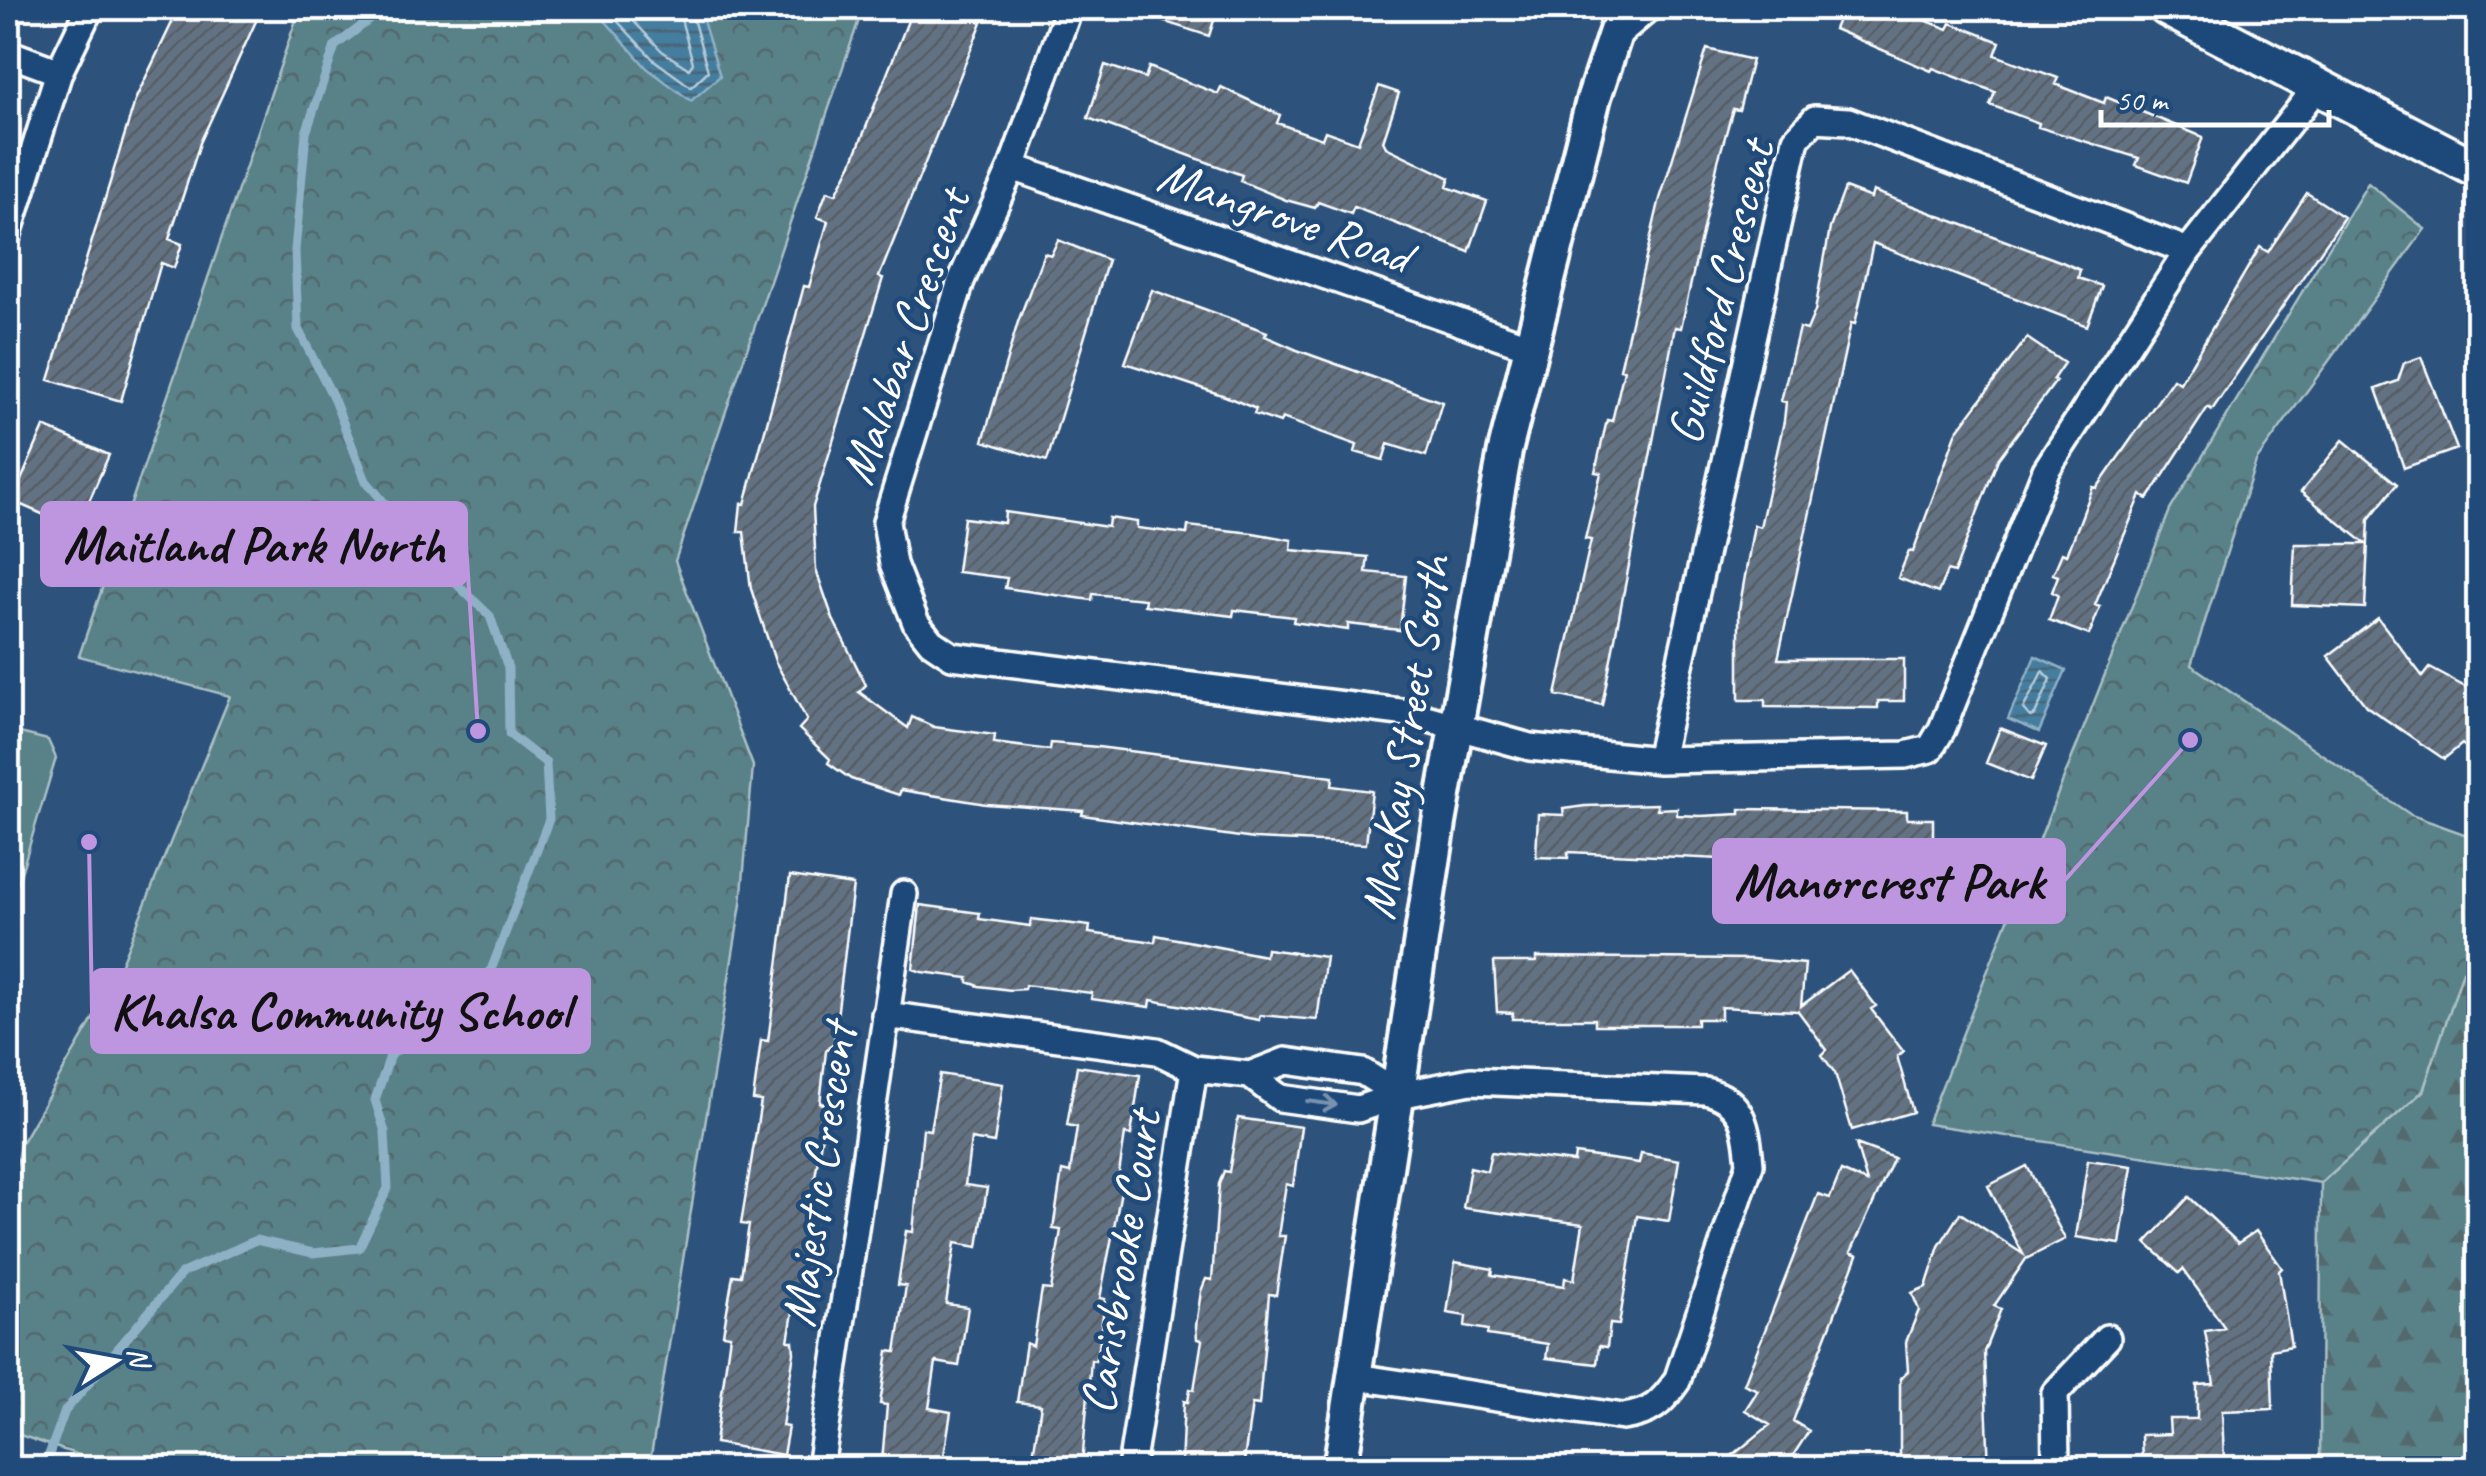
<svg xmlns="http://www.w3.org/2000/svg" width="2486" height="1476" viewBox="0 0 2486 1476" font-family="Caveat,sans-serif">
<defs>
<pattern id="forest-firs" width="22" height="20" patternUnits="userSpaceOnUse" patternTransform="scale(2.5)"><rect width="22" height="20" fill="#588188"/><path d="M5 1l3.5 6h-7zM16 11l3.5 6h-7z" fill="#53696d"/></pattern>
<pattern id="park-crowns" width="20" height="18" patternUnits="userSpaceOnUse" patternTransform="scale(2.5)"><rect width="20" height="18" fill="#588188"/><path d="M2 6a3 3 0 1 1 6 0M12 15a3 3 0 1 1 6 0" fill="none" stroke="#53696d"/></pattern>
<pattern id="water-rules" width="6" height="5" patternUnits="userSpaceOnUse" patternTransform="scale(2.5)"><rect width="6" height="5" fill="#447d9f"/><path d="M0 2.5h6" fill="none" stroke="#486476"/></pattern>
<pattern id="building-hatch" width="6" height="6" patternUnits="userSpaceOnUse" patternTransform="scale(2.5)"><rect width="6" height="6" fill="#637283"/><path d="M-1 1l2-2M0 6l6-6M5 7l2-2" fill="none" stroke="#565d65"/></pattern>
</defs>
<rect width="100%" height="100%" fill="#2d527c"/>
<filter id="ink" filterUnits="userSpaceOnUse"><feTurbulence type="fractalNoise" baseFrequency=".01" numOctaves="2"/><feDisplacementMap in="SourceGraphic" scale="20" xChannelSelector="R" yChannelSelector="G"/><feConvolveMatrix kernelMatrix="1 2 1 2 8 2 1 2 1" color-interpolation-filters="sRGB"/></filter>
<g filter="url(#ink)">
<path fill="#588188" stroke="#acc0c4" stroke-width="2.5" d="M8,730L48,740L56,758L18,883L10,882L8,890Z"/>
<path fill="url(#forest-firs)" stroke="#acc0c4" stroke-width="2.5" d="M2478,960V1468H2320L2321,1183L2423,1091L2463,971Z"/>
<path fill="url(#park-crowns)" stroke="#acc0c4" stroke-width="2.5" d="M300,8H863L675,561L753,766L741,904L649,1468H117L8,1431V1210L20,1145L111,988L230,696L79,656Z
M2368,183L2425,229L2256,461L2191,665L2411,815L2478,839V960L2463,971L2423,1091L2321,1183L1927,1124L2170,510Z"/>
<path fill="url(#water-rules)" stroke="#8fb1c5" stroke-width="2.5" d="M594,8H699L720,76L691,101L647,68Z
M2035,656L2066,670L2039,732L2008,719Z"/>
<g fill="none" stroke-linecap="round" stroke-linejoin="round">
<path stroke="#b4cbd9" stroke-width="2.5" d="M605,8L654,60L691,87L708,71L690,8
M621,8L662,51L689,69L693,63L678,8
M2043,671L2051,679L2035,715L2030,717L2023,709Z"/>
<path stroke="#8fb1c5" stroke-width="9" d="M44,1468L65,1411L182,1273L256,1240L313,1253L359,1248L388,1188L385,1132L375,1100L390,1056L491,970L549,819L546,763L509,734L508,668L490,616L438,566L366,481L332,395L298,329L295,250L306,133L335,46L385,8"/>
</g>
<path fill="url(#building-hatch)" stroke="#fff" stroke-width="2.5" d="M179,8H262L200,143L169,239L182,244L174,268L161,263L121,401L49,380L136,98Z
M913,8H977L973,18L982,22L879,277L883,278L813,507L816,570L833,619L866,685L859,692L908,728L912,717L934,727L995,735L994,743L1050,750L1051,743L1098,747L1333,777L1332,786L1372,791L1366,844L1254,839L1082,815L1083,811L986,804L901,790L899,795L851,779L828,763L830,759L799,729L807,720L775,661L751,589L744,532H738L741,503L745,504L804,286L809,287L828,221L817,217L827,191L836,194L852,163Z
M1138,8H1218L1209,36L1137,13Z
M1843,8H1893L1948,29L1951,23L2000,42L1995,55L2058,78L2055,84L2104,103L2106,97L2203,137L2186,183L2136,165L2139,158L2038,127L2039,123L1990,105L1995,92L1933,68L1931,71L1834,29Z
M1707,49L1752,60L1739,110L1733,109L1718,161L1681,328L1675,327L1602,705L1556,695L1591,540L1585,539L1601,473L1595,472L1607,420L1612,421L1624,370L1620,369L1659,202Z
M1105,65L1145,78L1149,67L1218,94L1221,87L1280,115L1277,123L1322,139L1325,131L1358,143L1379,86L1399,93L1383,141L1386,147L1450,178L1447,187L1487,201L1469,252L1354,207L1351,214L1318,202L1315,208L1286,200L1240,181L1242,175L1088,118Z
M1845,188L1871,198L1873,191L2062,262L2080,270L2078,278L2102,286L2087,326L1873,243L1855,324L1851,323L1778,659H1904V701H1878V708L1765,707V700H1739V610L1754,525L1760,527L1784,421L1786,402L1781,401L1799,328L1807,330L1815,311L1830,228Z
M2307,193L2344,217L2212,410L2208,407L2148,499L2141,495L2095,605L2100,607L2089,635L2049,620L2058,595L2052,592L2058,576L2053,574L2062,553L2067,555L2093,487L2097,488L2173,379L2180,383L2260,247L2268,252Z
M1058,240L1108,260L1047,461L983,441L1018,322L1044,253L1051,255Z
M1152,290L1267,332L1265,336L1297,350L1442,402L1426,456L1388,444L1383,460L1355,452L1357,445L1282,418L1280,423L1254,414L1256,409L1225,396L1125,363Z
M2027,338L2064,363L2053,379L2056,381L1998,459L1954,573L1947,571L1938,593L1898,578L1909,551L1913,552L1957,431Z
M2421,357L2457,449L2404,468L2376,389L2398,381L2404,363Z
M44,427L109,455L77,529L12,501Z
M2343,440L2397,484L2369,519L2365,608L2292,605L2295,544H2366L2301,492Z
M1005,512L1108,527L1109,518L1137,522V528L1187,534L1188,526L1253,533L1292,540L1291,550L1368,557L1366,572L1406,576L1400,630L1348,624V630L1293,622L1294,617L1234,610L1233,616L1144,605L1145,599L1093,594L1092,600L1041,593L1005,588L1007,578L957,572L964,518L1004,523Z
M2378,618L2423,677L2430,668L2478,694V756L2462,744L2444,759L2366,706L2328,656Z
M2000,728L2046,746L2031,781L1986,763Z
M1657,804V809L1677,808V815L1701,816L1740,814V809L1907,811V819H1933V862L1902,861V857L1743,855V860L1568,852V858L1536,857L1538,814L1564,815L1563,809L1585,806Z
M790,876L853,885L834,1042L826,1051L820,1103L825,1104V1116L806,1232H812L811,1245L806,1279L801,1290L797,1289L788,1341H793L794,1353L782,1426L788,1427L783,1455L715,1443L730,1335L723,1334L733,1275L741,1276L749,1225L741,1224L761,1101L753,1100L761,1040L768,1041Z
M920,905L980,913L979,919L1030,926L1031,919L1090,926L1089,933L1155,942L1156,935L1265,956L1266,949L1326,957L1317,1020L1260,1015L1259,1020L1151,1000L1150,1007L1091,999L1092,993L1025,985L1024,989L1011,990L979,986L968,982V978L922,972L913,969Z
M1536,957L1752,959L1805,964L1801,1006L1849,970L1876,1006L1871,1009L1903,1051L1897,1056L1913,1112L1852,1130L1835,1073L1822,1055L1827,1050L1798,1011L1721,1007V1019H1697V1025H1595V1019H1512L1513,1013L1497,1012L1494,962H1536Z
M1077,1066L1140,1075L1131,1135L1125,1134L1118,1180L1123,1181L1100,1298L1105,1299L1099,1347L1095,1361L1091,1360L1082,1464L1072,1462L1071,1468H1031L1041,1405L1017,1402L1026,1343L1033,1346L1042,1289L1051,1290L1061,1230L1053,1229L1062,1171L1070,1173L1077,1127L1067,1125Z
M940,1074L1003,1084L994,1143L971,1139L965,1185L987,1188L978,1247L955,1243L946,1304L968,1307L959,1366L936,1362L929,1408L951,1412L942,1468H935L882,1461L887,1405L880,1404L888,1351L896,1352L906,1286L898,1285L906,1231L913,1232L923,1129L930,1130Z
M1238,1118L1301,1127L1293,1186L1286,1184L1278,1236H1285L1276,1295L1269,1294L1259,1405L1252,1404L1243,1468H1181L1184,1401L1188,1402L1190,1389L1194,1390L1202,1340L1197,1339L1196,1326L1201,1291L1206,1279L1212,1280L1219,1184L1224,1171L1229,1172Z
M1856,1144L1894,1158L1851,1252L1858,1255L1793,1421L1809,1431L1785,1468H1717L1770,1425L1745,1410L1758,1390L1744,1384L1818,1194L1830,1198L1841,1171L1867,1182Z
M1491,1152L1574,1162L1575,1154L1639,1163L1641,1153L1679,1160L1669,1221L1637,1216L1619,1325L1610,1324L1607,1347L1599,1346L1597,1364L1546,1358L1548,1344L1487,1335L1488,1330L1465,1326L1466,1316L1447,1313L1455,1262L1493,1269L1492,1275L1564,1286L1565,1278L1574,1280L1583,1224L1463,1208L1470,1167L1487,1171Z
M2088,1160L2132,1166L2120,1244L2076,1237Z
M2027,1166L2065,1239L2026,1259L1994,1306L2001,1309L1984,1352L1989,1468H1900V1378L1908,1371L1906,1342L1919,1310L1912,1293L1926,1287L1939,1246L1960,1213L2023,1254L1988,1186Z
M2189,1197L2238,1243L2256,1231L2282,1268L2279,1271L2291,1346L2271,1350L2273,1409L2222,1411L2224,1461L2142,1462L2141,1435L2170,1434L2169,1419H2197V1385L2214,1384L2205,1331L2225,1328L2183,1269L2179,1273L2146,1243Z"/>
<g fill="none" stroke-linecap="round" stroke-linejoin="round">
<g stroke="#fff" stroke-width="32">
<path id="minor" d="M1069,8L1012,167L961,281L886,522L893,564L916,623L931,642L952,656L1408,713L1530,747L1659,760L1905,755L1930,749L1942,729L2046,470L2188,251L2317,87
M8,53L59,72
M1012,167L1528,346
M8,234L59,72L90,8
M1659,760L1796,139L1815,119L1848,121L2188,251
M885,1015L1157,1051L1194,1069L1250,1075L1286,1061L1363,1072L1399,1095
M1250,1075L1280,1098L1358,1109L1399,1095L1471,1081L1705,1091C1744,1099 1747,1129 1750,1164L1677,1381C1661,1404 1651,1413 1623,1417L1356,1377
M8,1468H10
M820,1468L904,894
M1131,1468L1194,1069
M2056,1468L2055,1393L2107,1338"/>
</g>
<g stroke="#fff" stroke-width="40">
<path id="tertiary" d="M1340,1468L1439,823L1505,451L1594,97L1616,31L1643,8"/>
</g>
<g stroke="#fff" stroke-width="42">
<path id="secondary" d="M2167,8L2478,170"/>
</g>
<use href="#minor" stroke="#1f4a7a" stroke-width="25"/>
<use href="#tertiary" stroke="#1f4a7a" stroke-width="32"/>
<use href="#secondary" stroke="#1f4a7a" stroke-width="35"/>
</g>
<defs><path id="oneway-shaft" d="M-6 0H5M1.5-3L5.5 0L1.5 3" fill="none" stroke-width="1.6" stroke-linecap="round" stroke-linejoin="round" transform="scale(2.5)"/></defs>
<use stroke="#7992af" href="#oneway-shaft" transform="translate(1322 1103) rotate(8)"/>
</g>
<g text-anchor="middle" stroke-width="9" stroke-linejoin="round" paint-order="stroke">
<g font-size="50" fill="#fff" stroke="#1f4a7a">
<text transform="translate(1285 214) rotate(19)" y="18">Mangrove Road</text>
<text transform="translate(1719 292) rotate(-76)" y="18">Guildford Crescent</text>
<text transform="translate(903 336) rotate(-71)" y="18">Malabar Crescent</text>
<text transform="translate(1404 737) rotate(-81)" y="18">MacKay Street South</text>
<text transform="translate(817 1175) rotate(-82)" y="18">Majestic Crescent</text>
<text transform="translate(1119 1262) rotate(-81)" y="18">Carisbrooke Court</text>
</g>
</g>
<path fill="none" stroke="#bd96df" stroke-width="4" d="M478 731L466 544M2190 740L2064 881M89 842L92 1011"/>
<g fill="#bd96df" stroke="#1f4a7a" stroke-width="4">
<circle cx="478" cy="731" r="10"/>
<circle cx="2190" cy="740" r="10"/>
<circle cx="89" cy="842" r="10"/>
</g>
<g fill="#bd96df" stroke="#bd96df" stroke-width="4">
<rect x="42" y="503" width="424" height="82" rx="10"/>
<rect x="1714" y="840" width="350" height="82" rx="10"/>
<rect x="92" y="970" width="497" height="82" rx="10"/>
</g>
<g font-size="52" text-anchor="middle" font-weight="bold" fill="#111">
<text x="254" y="562">Maitland Park North</text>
<text x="1889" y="899">Manorcrest Park</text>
<text x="340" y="1029">Khalsa Community School</text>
</g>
<rect width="2486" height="1476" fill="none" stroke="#1f4a7a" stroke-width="40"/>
<rect x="20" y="20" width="2446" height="1436" fill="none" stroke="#fff" stroke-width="4" filter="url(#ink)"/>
<g transform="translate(115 1361) rotate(79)" stroke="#1f4a7a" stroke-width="8" paint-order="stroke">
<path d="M0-8L18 38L0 25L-18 38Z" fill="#ffffff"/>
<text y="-15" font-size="28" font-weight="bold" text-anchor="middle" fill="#ffffff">N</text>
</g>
<path d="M2101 110v15h228v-15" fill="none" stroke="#ffffff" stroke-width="5"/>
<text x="2116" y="110" font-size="30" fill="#ffffff" stroke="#1f4a7a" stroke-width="8" paint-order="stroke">50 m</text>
</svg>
